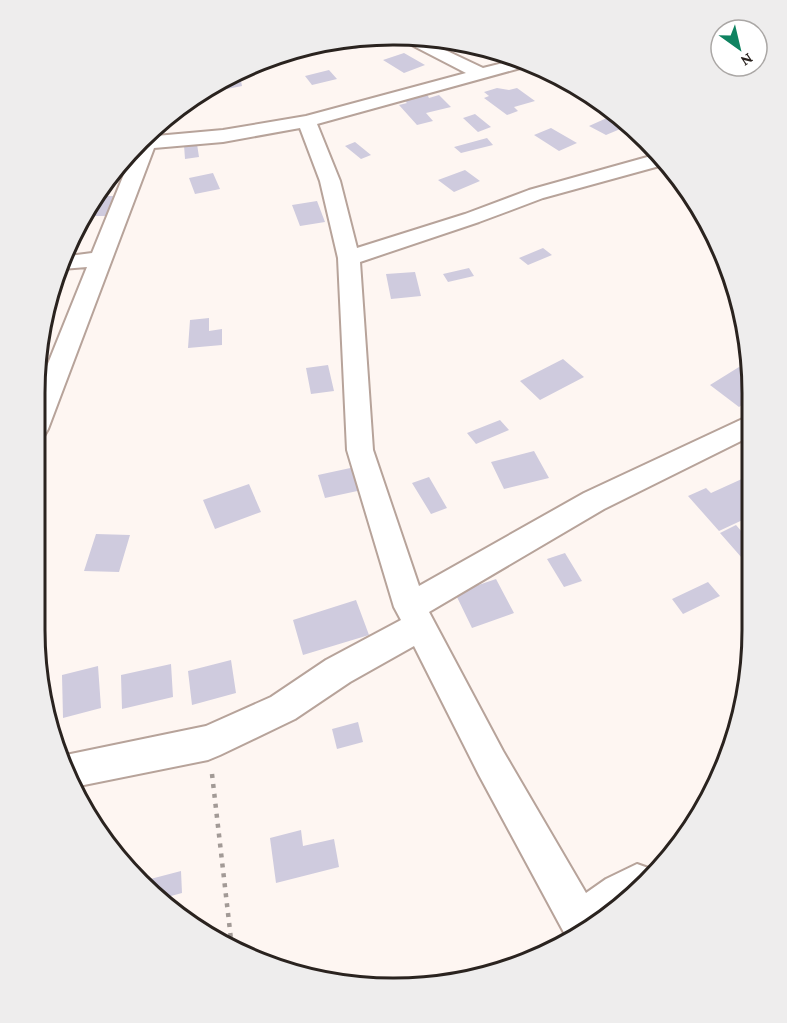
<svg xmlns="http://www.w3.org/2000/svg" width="787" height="1023" viewBox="0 0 787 1023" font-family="'Crimson Pro',serif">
<rect width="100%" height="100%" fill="#fef6f2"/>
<path fill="#cfcbde" d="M343,41H372L375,43L355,49Z
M404,53L425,65L404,73L383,60Z
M329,70L337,79L312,85L305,76Z
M240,76L242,86L217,91L216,86Z
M497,88L509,90L517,88L535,101L514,107L518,111L507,115L484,98L489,96L484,92Z
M427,94L429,98L439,95L451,107L426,113L433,121L417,125L399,105L407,103L404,100Z
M475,114L491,127L478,132L463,118Z
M609,117L625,127L606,135L589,126Z
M551,128L577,143L559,151L534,135Z
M487,138L493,145L461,153L454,147Z
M355,142L371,155L361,159L345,146Z
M197,144L199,157L185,159L184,145Z
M465,170L480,181L454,192L438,180Z
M213,173L220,189L195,194L189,178Z
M98,196H121L113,216H88Z
M317,201L325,222L300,226L292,205Z
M543,248L552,255L528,265L519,258Z
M469,268L474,276L448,282L443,274Z
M415,272L421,296L391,299L386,274Z
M209,318V331L222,329V345L188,348L190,320Z
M563,359L584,377L540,400L520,381Z
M328,365L334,391L311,394L306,368Z
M739,367L749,375V400L739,407L710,385Z
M500,420L509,430L476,444L467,433Z
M534,451L549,478L504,489L491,462Z
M355,467L362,490L325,498L318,475Z
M429,477L447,508L431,514L412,483Z
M744,478L749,483V517L719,531L688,496L706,488L711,493Z
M249,484L261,512L215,529L203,500Z
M736,525L749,540V566L720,533Z
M96,534L130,535L119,572L84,571Z
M565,553L582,581L564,587L547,559Z
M496,579L514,613L472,628L455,593Z
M708,582L720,596L683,614L672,599Z
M356,600L369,635L303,655L293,620Z
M231,660L236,693L192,705L188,671Z
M171,664L173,697L122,709L121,675Z
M98,666L101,708L63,718L62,675Z
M358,722L363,742L337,749L332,729Z
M301,830L303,846L334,839L339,867L276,883L270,838Z
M181,871L182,893L160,899L139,882Z"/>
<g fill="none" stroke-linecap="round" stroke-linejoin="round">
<g stroke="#b7a39a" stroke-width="4">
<path id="street" d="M404,41H426L483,68L511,61L524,67L317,124L340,181L357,248L465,214L529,190L651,156L663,165L543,198L479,222L360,262L373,450L419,586L584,493L749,416V437L604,509L429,612L503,751L586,893L606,879L637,864L651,869L593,928L568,940L479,775L414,646L350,682L295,719L220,755L208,760L74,787L61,756L206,726L271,697L326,660L401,620L394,607L347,450L338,258L320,181L300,128L223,142L154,148L48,429L44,436L35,439V396L87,267L62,269L69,256L92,253L133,152L153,134L156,136L223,130L306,116L466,73Z"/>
</g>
<path stroke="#a29a96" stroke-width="4.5" stroke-dasharray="4 6" stroke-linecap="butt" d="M212,774L232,948"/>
<use href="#street" fill="#fff" fill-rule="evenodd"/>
</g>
<path d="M0 0H787V1023H0ZM393 45H394A348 348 0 0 1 742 393V630A348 348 0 0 1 394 978H393A348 348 0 0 1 45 630V393A348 348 0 0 1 393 45Z" fill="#eeeded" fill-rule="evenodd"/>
<path fill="none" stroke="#2a231f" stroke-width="3" d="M393 45H394A348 348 0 0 1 742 393V630A348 348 0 0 1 394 978H393A348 348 0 0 1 45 630V393A348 348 0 0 1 393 45Z"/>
<g transform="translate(739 48) rotate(146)"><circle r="28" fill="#ffffff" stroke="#aaa7a5" stroke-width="1.5"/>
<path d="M0-4.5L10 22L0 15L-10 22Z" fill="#0f8361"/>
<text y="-9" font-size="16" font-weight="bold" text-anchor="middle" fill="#2a231f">N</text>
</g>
</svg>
